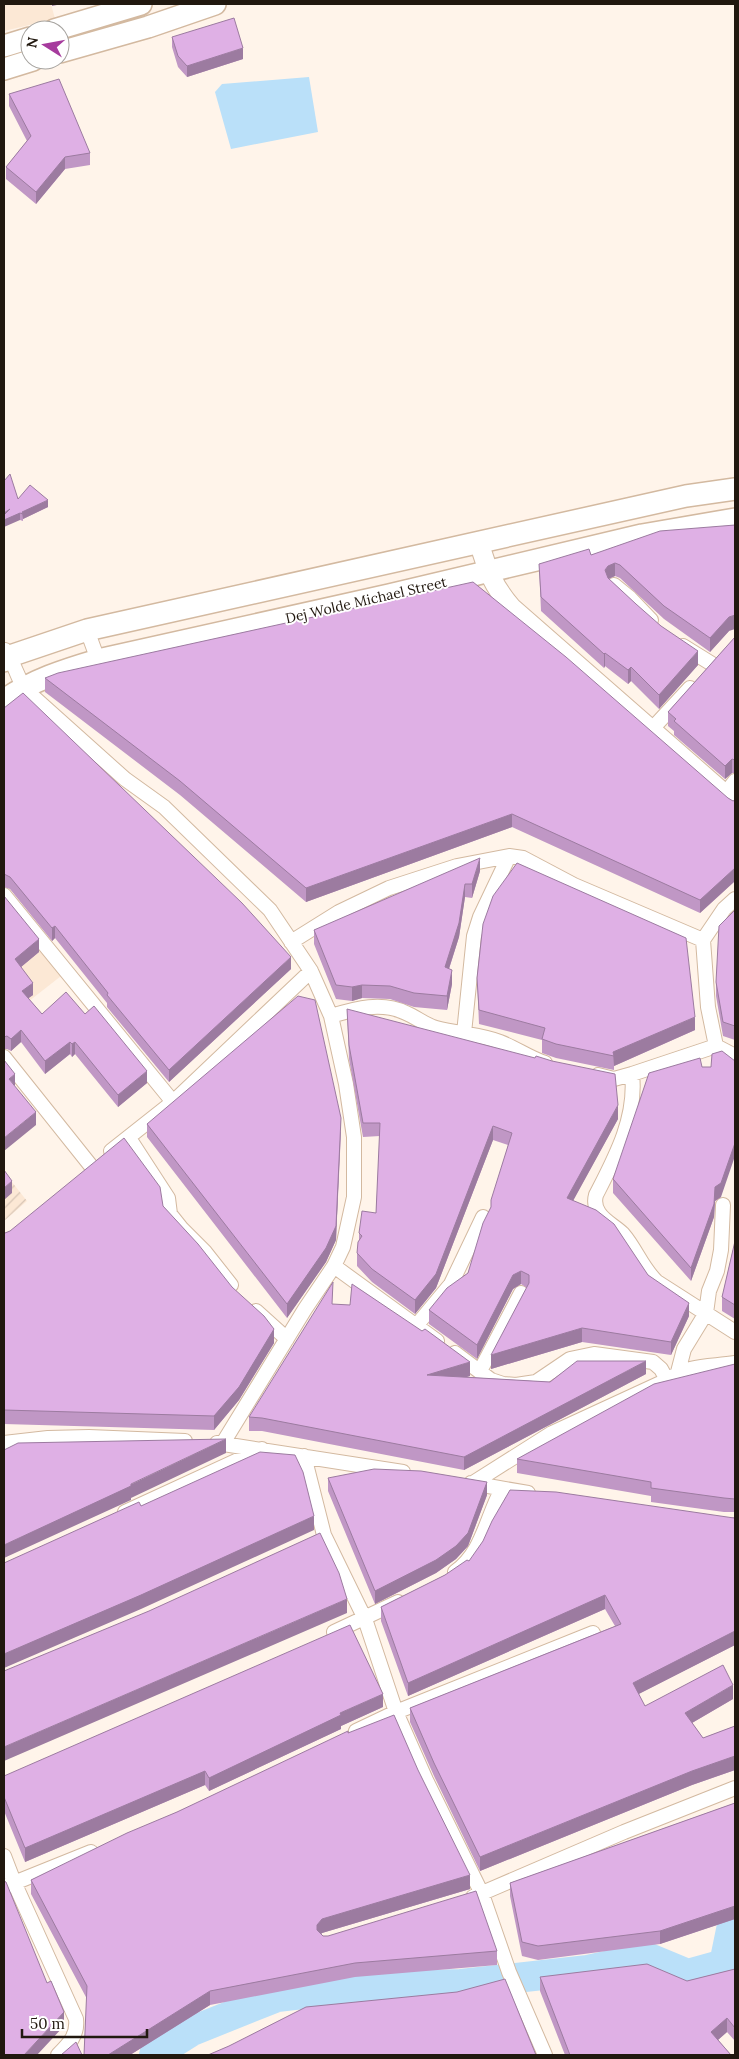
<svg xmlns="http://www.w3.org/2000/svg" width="739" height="2059" viewBox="0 0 739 2059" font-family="Lora,serif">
<defs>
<pattern id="industrial-furrows" width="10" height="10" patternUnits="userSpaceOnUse" patternTransform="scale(1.25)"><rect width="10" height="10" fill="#fce8d5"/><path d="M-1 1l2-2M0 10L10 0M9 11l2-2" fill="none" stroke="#d8c6b6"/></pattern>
</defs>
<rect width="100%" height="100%" fill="#fff4ea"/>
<path fill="#fce8d5" d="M4,4H51L55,19L4,31Z
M4,904L61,976L24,1005Z"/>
<path fill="url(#industrial-furrows)" d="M4,1172L27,1201L4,1221Z"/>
<path fill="#bae0f9" d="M309,77L318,132L231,149L215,92L222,84Z"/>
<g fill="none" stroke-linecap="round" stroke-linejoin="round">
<path stroke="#bae0f9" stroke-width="30" d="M154,2055L192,2031L277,1997L364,1987L461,1984L588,1970L647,1957L688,1974L724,1964L731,1930L735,1928"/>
<g stroke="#d3b9a0" stroke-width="16">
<path id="minor" d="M614,585L630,598L651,620
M87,630L98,660
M683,646L712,664
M5,650C16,664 17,682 30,694L125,779L164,807L270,910L311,971L331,1016L346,1084L354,1137V1197L343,1247L334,1266L305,1309L223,1443
M652,729L690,688
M725,794L735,781
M4,895L173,1102
M291,942L339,912L389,888L457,866L509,856L523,858L574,885L703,940
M331,1016C355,1009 381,1001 406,1013C416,1017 425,1025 436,1028C458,1034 480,1034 500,1042C516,1048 529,1058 545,1063
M464,1033L474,936L480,917L509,856
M716,1046L708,1007L703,940L724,909L735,899
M4,1057L91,1166
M632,1074C637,1118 615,1158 596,1195C594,1202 595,1207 599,1213C605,1222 615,1226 623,1234C636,1249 642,1268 657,1282L735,1332
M598,1075L614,1079L632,1074L716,1046L735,1056
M129,1138L168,1198L170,1214L182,1229L205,1252L231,1285
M111,1151L173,1102L311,971
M334,1266L437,1341
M256,1311L287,1339
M416,1326L451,1284L483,1217
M455,1353L491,1380L503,1384L516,1385L536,1382L570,1359L594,1354L653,1362L661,1369L667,1380
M480,1371L521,1293
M678,1372L684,1349L706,1313L709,1291L717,1271L721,1250L723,1205
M4,1443L48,1438L89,1437L185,1441
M217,1443L403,1472
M304,1456L324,1535L365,1619L396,1712L426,1780L482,1894L509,1972L545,2055
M471,1483L528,1493
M473,1483L552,1433L667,1380C689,1364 710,1367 735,1363
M125,1512L262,1449
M455,1572C483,1552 486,1518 502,1489
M334,1632L398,1602
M356,1731L396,1712L593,1633
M4,1856L14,1882L76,2019C78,2035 69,2044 58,2055
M4,1887L91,1852
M473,1897L624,1832L735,1788"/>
</g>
<g stroke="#d3b9a0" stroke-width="21">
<path id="secondary" d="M479,542C487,570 493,586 512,608L735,803"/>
</g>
<g stroke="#d3b9a0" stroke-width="24">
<path id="primary" d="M54,30L141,4
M4,46L30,38
M60,52L148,27L215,4
M4,69L33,60
M4,661L10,656L87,630L686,496L735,489
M4,700C33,680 64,670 98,660L389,595L642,535L735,519"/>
</g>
<use href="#minor" stroke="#fff" stroke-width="14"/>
<use href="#secondary" stroke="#fff" stroke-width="19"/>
<use href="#primary" stroke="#fff" stroke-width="21"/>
</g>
<path fill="#c097c5" d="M172,37L243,59L187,77L178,67L172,47Z
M9,94L90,153V165L65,169L36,204L6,179V167L27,141L9,106Z
M18,499L48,507L23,519V521L20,520Z
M735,525L729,631L710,652L664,619L620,578L615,576L609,579L698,665L659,709L631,681L628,684L605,666L604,668L541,611L539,564L591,555Z
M735,637V773H732L725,779L674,735V731L668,726V712Z
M45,678L728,798L733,801L735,800V881L700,913L512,827L306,902L180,795L45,692Z
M4,708L291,969L169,1082L107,1007V1003L55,938L52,941L10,889L4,887Z
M480,871L472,898L465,897L459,937L449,969L452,984L447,1010L414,1007L390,999L362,998L352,1001L336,999L314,944V930Z
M4,896L39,952L21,967L33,995L28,998L42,1014L147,1083L118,1107L75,1054L72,1057L70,1054L45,1074L21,1042L11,1051L7,1049H4Z
M735,910V1040L723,1036L716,996V982Z
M477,978L695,1030L614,1066V1070L556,1058L542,1053V1040L479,1024Z
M347,1009L618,1119L573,1200L689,1316L671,1355L582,1342L491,1369L527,1288L521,1284L513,1289L477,1359L429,1324V1310L468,1273L491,1207L508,1145L493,1140L436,1288L415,1314L372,1282L357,1266V1253L359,1240V1233L376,1213L380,1136L363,1137L349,1059Z
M147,1124L341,1132L336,1240L326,1262L287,1318L147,1137Z
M613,1179L721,1197L715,1201L714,1217L691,1281L613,1193Z
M163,1206L274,1343L239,1400L214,1430L4,1424V1233Z
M735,1241V1319L722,1311V1297Z
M333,1304L470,1376L466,1377L550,1382L646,1374L464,1470L262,1431H249V1417Z
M735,1364V1512H724L651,1502V1496L517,1473V1459Z
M328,1478L487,1495L468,1546L456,1559L436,1573L375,1604L328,1491Z
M735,1517V1645L638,1694L645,1706L733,1699L692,1723L703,1738L735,1726V1770L692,1785L480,1871L434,1776L410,1722V1708L615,1626L605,1609L408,1696L381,1621V1607L445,1575L469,1561Z
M383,1707L341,1726V1729L209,1791L205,1785L25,1862L4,1811V1776Z
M348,1733L470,1889L322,1933L321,1934L323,1936L497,1951V1965L355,1977L210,2005L130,2055H84L87,1999L31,1894V1880Z
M735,1803V1919L660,1944L538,1960L522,1956L510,1896V1883Z
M735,1969V2041L727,2032L718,2040L731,2055H565L540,1991V1977L687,1981Z"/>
<path fill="#9c7ba0" d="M52,4H62L52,6Z
M243,48V59L187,77V66Z
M65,157V169L36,204V192Z
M48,500V507L23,519L22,512Z
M10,509L20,513V520L4,527V513Z
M615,563V576L608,579L605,570L608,566Z
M735,615V629L729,631L710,652V638L729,617Z
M698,651V665L659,709V695Z
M605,653V666L604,668V654Z
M631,667V681L628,684V670Z
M732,759V773L725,779V766Z
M512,814V827L306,902V888Z
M480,858V871L472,898V884Z
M735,868V881L700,913V900Z
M465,884V897L459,937L445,981V967Z
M55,926V938L52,941V928Z
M39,939V952L15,972V959Z
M291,957V969L169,1082V1070Z
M452,970V984L447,1010V996Z
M33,983V995L22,1003V991Z
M362,985V998L352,1001V987Z
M695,1017V1030L614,1066L613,1052Z
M21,1030V1042L11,1051V1039Z
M70,1042V1054L45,1074V1061Z
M75,1042V1054L72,1057V1044Z
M147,1071V1083L118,1107V1095Z
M15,1074V1086L9,1079Z
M618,1105V1119L567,1212V1198Z
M36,1112V1125L4,1151V1138Z
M341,1118L336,1240L326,1262L287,1318V1304Z
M493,1126V1140L436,1288L415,1314V1300Z
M735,1143V1156L721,1197L715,1201L714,1217L691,1281V1268L715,1187Z
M12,1181V1193L4,1200V1188Z
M521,1271V1284L513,1289L477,1359V1345L513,1275Z
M689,1303V1316L671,1355V1342Z
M582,1328V1342L491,1369V1355Z
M274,1329V1343L239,1400L214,1430V1416Z
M646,1361V1374L464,1470V1457Z
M470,1362V1376L427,1389V1375Z
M226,1439V1453L131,1498V1500L4,1558V1545Z
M487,1482V1495L468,1546L456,1559L436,1573L375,1604V1591Z
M314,1516V1530L141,1609L4,1668V1654Z
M605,1595V1609L408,1696V1683Z
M347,1599V1613L4,1761V1747Z
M735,1631V1645L633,1697V1683Z
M733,1685V1699L685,1727V1713Z
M383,1694V1707L341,1726V1729L209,1791V1778L340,1713Z
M735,1756V1770L692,1785L480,1871V1857L692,1771Z
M205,1771V1785L25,1862V1848Z
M470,1875V1889L322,1933L317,1939V1925L322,1919Z
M735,1906V1919L660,1944V1931Z
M210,1991V2005L130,2055H108Z
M64,2012V2026L37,2055H24Z
M727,2018V2032L711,2046V2032Z"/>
<path fill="#dfb0e5" stroke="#9c7ba0" d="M234,18L243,48L187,66L178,56L172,37Z
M59,79L90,153L65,157L36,192L6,167L31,136L9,94Z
M10,474L18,499L30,485L48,500L22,512L23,514L20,513L4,520V515L10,509L4,513V481Z
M735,525V615L729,617L710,638L664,606L620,565L615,563L608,566L605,570L608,578L636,604L661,626L698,651L659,695L631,667L628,670L605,653L604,654L541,597L539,564L589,549L591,555L660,531Z
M473,582L566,657L728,798L733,801L735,800V868L700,900L512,814L306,888L180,781L45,678L58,673Z
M735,637V760L732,759L725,766L674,721L676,719L668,712Z
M23,693L242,903L291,957L169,1070L107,995L108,993L55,926L52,928L10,877L4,874V708Z
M480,858L472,884H465L459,923L445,967L452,970L447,996L414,993L390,986L362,985L352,987L336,985L314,930Z
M517,863L686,938L695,1017L613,1052L614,1056L556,1044L542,1039L545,1028L479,1010L477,978L483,924L493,896Z
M4,896L39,939L15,959L33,983L22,991L42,1014L66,992L85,1014L94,1006L147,1071L118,1095L75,1042L72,1044L70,1042L45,1061L21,1030L11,1039L7,1036L4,1037Z
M735,910V1026L723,1022L716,982L719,926Z
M298,996L315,1000L341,1118L336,1226L326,1248L287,1304L147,1124Z
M347,1009L535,1058L536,1056L552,1061L615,1074L618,1105L567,1198L596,1210L614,1224L648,1275L689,1303L671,1342L582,1328L491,1355L529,1283V1275L521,1271L513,1275L477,1345L429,1310L447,1288L468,1273L483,1223L491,1207V1200L512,1133L493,1126L436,1274L415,1300L372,1269L357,1253L358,1242L362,1236L359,1233L362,1211L376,1213L380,1123H363L349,1045Z
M722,1051L735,1061V1143L721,1183L715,1187L714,1204L691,1268L613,1179L649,1073L700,1058L702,1067H711L712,1054Z
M4,1060L15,1074L9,1079L36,1112L4,1138Z
M124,1138L160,1187L163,1206L198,1244L232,1287L264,1316L274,1329L239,1387L214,1416L4,1410V1233H5L10,1231Z
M4,1170L12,1181L4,1188Z
M735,1241V1305L722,1297Z
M333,1282L332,1304L350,1305L352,1284L422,1331L425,1329L470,1362L427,1375L550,1382L577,1361H646L464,1457L262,1418L249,1417Z
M735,1364V1499L724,1498L651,1488V1482L517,1459L654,1384Z
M226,1439L131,1484V1486L4,1545V1450L18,1443Z
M260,1452L295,1455L303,1472L314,1516L141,1595L4,1654V1563L139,1502L141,1506Z
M374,1469L421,1471L487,1482L468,1533L456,1546L436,1560L375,1591L328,1478Z
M510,1490L556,1492L734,1518L735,1517V1631L633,1683L645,1706L723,1665L733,1685L685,1713L703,1738L735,1726V1756L692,1771L480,1857L434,1763L410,1708L621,1624L605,1595L408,1683L381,1607L445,1575L467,1560L469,1561L483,1541L492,1521Z
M320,1533L339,1573L347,1599L4,1747V1671L149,1611Z
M350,1625L383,1694L340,1713L341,1715L209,1778L205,1771L25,1848L4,1797V1776Z
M394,1715L418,1770L470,1875L322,1919L317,1925V1930L323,1936H328L476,1891L497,1951L355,1963L210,1991L108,2055H84L87,1986L31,1880L127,1833L177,1812L348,1731V1733Z
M735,1803V1906L660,1931L538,1946L522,1942L510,1883Z
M4,1881L6,1882L47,1983L51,1981L64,2012L24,2055H4Z
M647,1964L687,1981L735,1969V2028L727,2018L711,2032L731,2055H570L540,1977Z
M505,1979L536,2055H208L229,2046L306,2007L457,1992Z
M76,2042L82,2055H61Z"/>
<g text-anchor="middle" stroke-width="4" stroke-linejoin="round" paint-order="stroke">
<g font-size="14" fill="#21180f" stroke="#fff">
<text transform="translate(366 600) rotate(-13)" y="5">Dej Wolde Michael Street</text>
</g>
</g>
<rect width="739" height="2059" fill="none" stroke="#21180f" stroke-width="10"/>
<g transform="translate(45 45) rotate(281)"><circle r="24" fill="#ffffff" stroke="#a6a39f"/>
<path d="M0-4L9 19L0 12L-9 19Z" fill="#a63b9d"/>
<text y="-8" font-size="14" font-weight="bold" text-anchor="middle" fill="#21180f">N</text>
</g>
<path d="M22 2029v8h125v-8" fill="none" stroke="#21180f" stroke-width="2.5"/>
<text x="30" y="2029" font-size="15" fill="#21180f" stroke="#ffffff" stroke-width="4" paint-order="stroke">50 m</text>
</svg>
